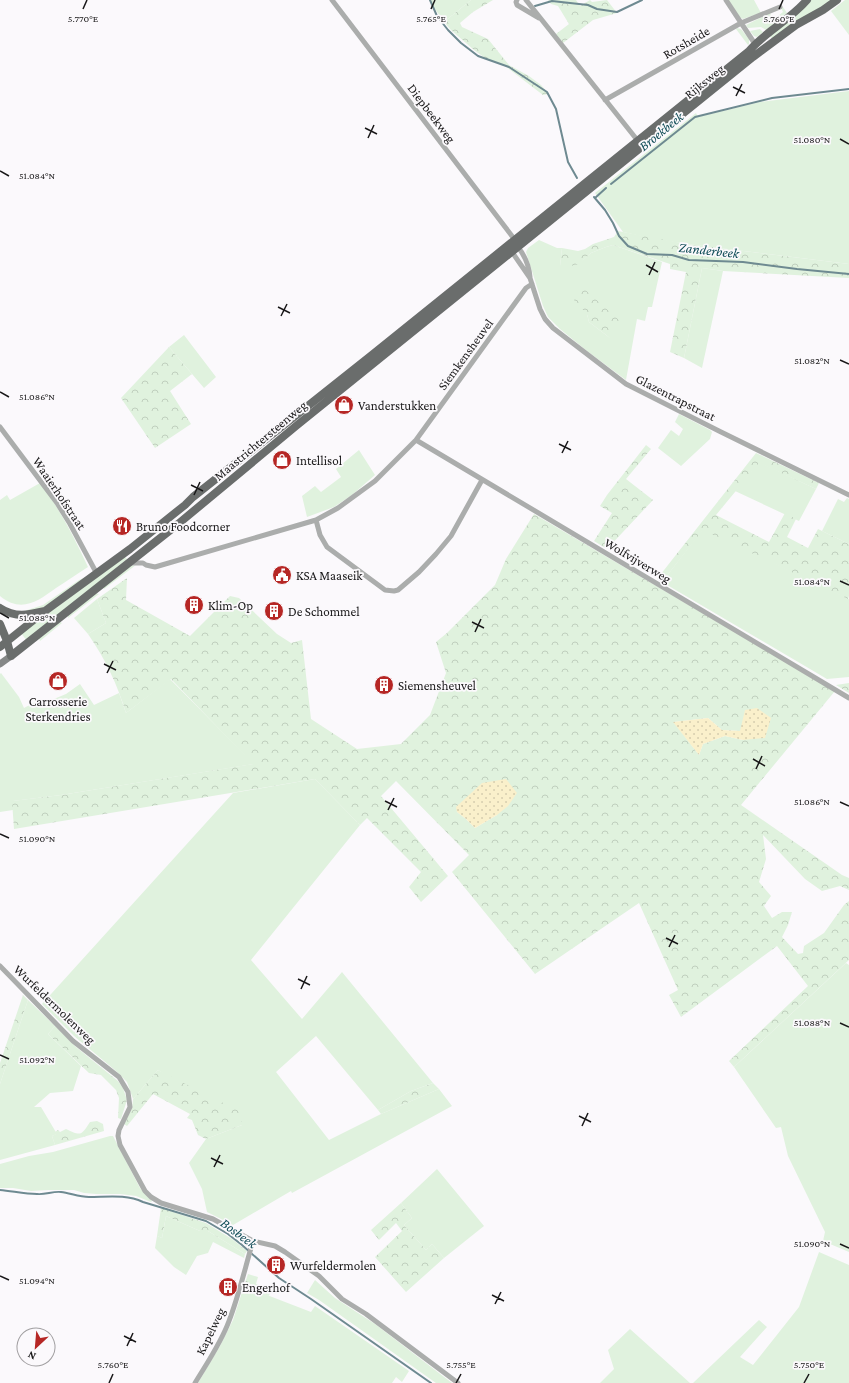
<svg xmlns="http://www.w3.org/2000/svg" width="849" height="1383" viewBox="0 0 849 1383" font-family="'Crimson Pro',serif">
<defs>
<pattern id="forest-crowns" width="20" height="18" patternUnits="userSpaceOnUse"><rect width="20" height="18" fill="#e0f2de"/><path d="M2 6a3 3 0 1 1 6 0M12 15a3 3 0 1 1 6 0" fill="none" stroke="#c0cfbe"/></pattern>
<pattern id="sand-dots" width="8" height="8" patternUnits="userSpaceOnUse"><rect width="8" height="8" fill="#faf0cb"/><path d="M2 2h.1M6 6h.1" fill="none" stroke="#d6cdae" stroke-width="1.8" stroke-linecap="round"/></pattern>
</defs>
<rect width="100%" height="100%" fill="#fbf9fc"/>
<path fill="#e0f2de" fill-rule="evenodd" d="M429,0H471L444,22Z
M728,0H754L761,13L743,19L739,17Z
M809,0H834L773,40L770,36Z
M845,0H849V35L831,11Z
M783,7L787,13L766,30L761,27L748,28L746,25L770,13L773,20L783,12L781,8Z
M737,28L741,29L749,39V44L748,45L736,29Z
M760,29L763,32L757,37L754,36L750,31Z
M849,91V264L687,244L655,239L623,232L595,193L696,113L698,117L760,102Z
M539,240L557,248H562L560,266L583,260L591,253L606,247L613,245L662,262L652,307H648L645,321L637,319L626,380L587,351L560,329L548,317L543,306L526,252L528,248ZM587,314L610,338L589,322Z
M702,268L723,271L702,368L684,358Z
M184,335L216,377L204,388L169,347Z
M679,414L710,430L712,432L710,439L681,466L658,448L671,430L679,436L683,429L675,422Z
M359,450L375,475L352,495L334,507L307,517L302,496L315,486L321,492L341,477L336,469Z
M759,462L816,489L799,521L735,491Z
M40,483C60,509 74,537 88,567C77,574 67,581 56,588C37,602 21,613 0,596V500L7,495L10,500Z
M847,498L849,499V544L822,531L838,499L844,502Z
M703,529L849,599V677L827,679L662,582Z
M125,557L127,559L121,564L27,641L21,633Z
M136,565L104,589L103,587L131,566Z
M88,576C69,590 48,612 24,611L43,605L79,580Z
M95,593L99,594L68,618V616Z
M97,599L106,623L88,634L74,618Z
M60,622L62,623L40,641L39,639Z
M1,673L19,697L24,708L35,702L37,706L66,694L80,684L94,705L119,693L126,713L170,679L254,764L61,795L13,801V810L0,812V674Z
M315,779L360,825L251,960L302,1019L342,972L433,1083L411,1091L378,1110L316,1036L276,1072L329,1140L381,1114L439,1089L452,1106L292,1193L291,1191L233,1225L207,1212L202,1189L189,1163L206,1139L242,1125L158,1070L133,1099L127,1082L116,1071L74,1036L42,1004L233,793Z
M846,963L849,965V1252L823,1241L825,1232L788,1156L781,1127L776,1128L734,1067Z
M28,1000L55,1026L48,1034L81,1066L73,1091L50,1093L34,1107H41L57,1134L52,1136L55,1145L0,1160V1084Z
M110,1136H113L140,1188L152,1201L151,1202L136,1196L120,1194H96L84,1193L74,1190H49L31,1191L13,1188H0V1164L29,1156L53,1152Z
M437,1169L484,1226L444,1258L432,1244L426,1250L404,1225L412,1218L401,1203Z
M166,1216L200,1231H208L245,1254L244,1258L213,1242L208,1253L197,1256L186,1275L174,1267L155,1248L157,1236L162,1238Z
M819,1252L849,1265V1383H693L759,1320L767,1327L740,1357L753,1365L799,1307Z
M315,1280L335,1298L375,1324L452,1383H436L319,1300L307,1293Z
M244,1286L311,1312L315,1306L409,1371L402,1382L396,1377L392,1383H198L220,1346L233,1320Z
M630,1329L690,1383H600L614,1369L608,1350Z"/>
<path fill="url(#forest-crowns)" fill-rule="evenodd" d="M471,0H493L473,12L460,23L462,27L488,39L509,65L529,76L541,85L549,94L543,95L505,66L485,58L474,50L451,30L444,22Z
M548,0H576L580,6L590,0L592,2L607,0L617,13L593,20L563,43L556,34L569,24L558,6L551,4Z
M618,231L687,244L849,264V278L723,271L702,268L684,358L670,352L686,272L670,269V264L613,245L606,247L591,253L579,264L567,267L560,266L562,248L578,251L585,249L593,244L614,237Z
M582,287L620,321L610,338L589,322L587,314L573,299Z
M169,347L192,374L170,391L191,424L155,448L121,398Z
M646,445L651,449L626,479L653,500L607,549L594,541L612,513L600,506L607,495Z
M756,453L819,483L816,489L759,463L716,515L769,542L785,513L796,519L787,537L808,548L818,529L849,544V596L848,599L703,530L662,582L657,579Z
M534,514L835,691L741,805L842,875L849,878V890L840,886L822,891L805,879L763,835L766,859L759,882L771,896L764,906L772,918L782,912H792L788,925L782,937L798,954L803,953L804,946L824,933L844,905L849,901V960L734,1067L729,1061L808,986L777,946L681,1017L669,995L678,990L639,903L535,974L452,872L469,855L396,781L381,796L448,876L421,902L409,887L421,872L367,818L360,825L315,779L14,829L12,801L61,795L253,764L171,679L126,713C117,684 106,660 88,634L106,623L97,599L127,578L126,600L190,636L230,596L239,598L277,634L291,643L302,640L311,719L357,749L401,744L430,715L446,673L436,642L447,633L495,585L506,559ZM708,718L722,730L740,731L743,740L725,736L703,744L699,755L674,722ZM457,812L497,815L475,828L466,819Z
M849,683V693L836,685Z
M23,995L28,1000L0,1084V1063Z
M55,1026L76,1047L118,1081L123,1088L127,1100L121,1119L118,1118L119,1098L116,1090L101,1075L89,1073L48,1034Z
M158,1070L241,1112L242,1125L206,1139L198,1135L192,1120L187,1118L190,1114L153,1094L127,1126L124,1124L132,1108L133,1099Z
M433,1083L439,1089L381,1114L378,1110L411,1091Z
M97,1121L103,1124L104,1131L55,1145L52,1136L56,1134L55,1132L58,1130L60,1132L66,1129C81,1136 81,1136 90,1122Z
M401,1203L412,1218L404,1225L426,1250L432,1244L444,1258L406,1292L375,1257L402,1231L396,1223L379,1240L371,1230Z
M161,1208L206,1223L232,1239L247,1251L245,1254L208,1231L205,1232L200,1231L166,1216L162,1238L157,1236Z
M248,1274L258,1277L256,1284L271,1290L269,1296L244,1286Z"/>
<path fill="url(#sand-dots)" d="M757,708L771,718L765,738L743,740L725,736L703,744L699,755L673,722L708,718L722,730L740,731L745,710Z
M506,779L517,793L508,806L497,815L475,828L466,819L457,812L456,807L482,783Z"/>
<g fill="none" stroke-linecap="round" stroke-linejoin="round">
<path stroke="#6e8a91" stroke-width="2" d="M430,0L437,16L448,30L461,43L478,56L509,67L547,92L556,109L568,162L577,178
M535,6L552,1L588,5L597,9L617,12L642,0
M611,184L695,117L772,98L849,89
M594,197L605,210L613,223L619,236L628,246L647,254L672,255L689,260L743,262L797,269L849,274
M595,198L606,188
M0,1190C12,1191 25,1194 37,1194C45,1195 53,1191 61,1192C70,1193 79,1197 89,1197C107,1197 126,1194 143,1202L206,1221L228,1234L242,1245L279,1278L311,1299L431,1383"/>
<path stroke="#abadac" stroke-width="5" d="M332,0L515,240
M517,0L516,2L517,5L539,18
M526,0L638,141
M726,0L755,44
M605,100L741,23L780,7
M518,247C525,256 529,265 530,277
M512,252L530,278L540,309L545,319L553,328L626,384L719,431L849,495
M0,427L57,503L70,524L97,574
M416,440L849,698
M316,520L320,535L327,547L385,590L394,591L398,590L419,572L436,554L451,536L482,480
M130,563H143L146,565L155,567L316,520L338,508L375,481L416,440L526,288L532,284
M0,966L73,1041L119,1077L128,1092L130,1107L119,1130L118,1136L120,1145L145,1191L151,1197L161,1203L213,1219L253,1241L275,1246L285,1252L319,1276L342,1299L366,1314L458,1383
M195,1383C207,1363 221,1343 229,1321C239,1295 245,1268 253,1241"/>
<path stroke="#858787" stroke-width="7" d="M0,664L11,656"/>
<path stroke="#6a6d6c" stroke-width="8" d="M0,608C15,618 28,615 45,611
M0,624L7,641L11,656
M0,647L45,611L130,549L185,505L193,497L372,355L749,51C766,31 790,20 807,0
M11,656L178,524L296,426L753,57L796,25L823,10L837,0"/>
</g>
<path fill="none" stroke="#191819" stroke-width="1.5" d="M83,9L87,0M431,9L435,0M779,9L783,0M733,87L745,93M736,96L742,84M365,128L377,134M368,138L374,125M840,139L849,144M0,171L9,176M646,265L658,272M649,275L655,262M278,307L290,313M281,316L287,304M840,360L849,364M0,392L9,397M559,444L571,450M562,453L568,441M191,485L203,491M194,495L200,482M840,581L849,585M0,613L9,618M472,622L484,628M475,632L481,619M104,664L116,670M107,673L113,661M753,759L765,766M756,769L762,756M385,801L397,807M840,802L849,806M388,810L394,798M0,834L9,838M666,938L678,944M669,947L675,935M298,979L310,985M301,989L307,976M840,1023L849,1027M0,1055L9,1059M579,1116L591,1122M582,1126L588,1113M211,1158L223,1164M214,1167L220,1155M840,1244L849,1248M0,1276L9,1280M492,1295L504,1301M495,1304L501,1292M124,1336L136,1342M127,1346L133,1333M109,1383L113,1374M456,1383L461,1374M804,1383L809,1374"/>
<defs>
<g id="shop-disc" transform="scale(1)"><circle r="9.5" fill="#b62725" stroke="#fbf9fc"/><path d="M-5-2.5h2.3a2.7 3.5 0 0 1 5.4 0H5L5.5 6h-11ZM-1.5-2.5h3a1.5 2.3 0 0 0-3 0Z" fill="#fff"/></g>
<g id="restaurant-disc" transform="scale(1)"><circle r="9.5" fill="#b62725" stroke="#fbf9fc"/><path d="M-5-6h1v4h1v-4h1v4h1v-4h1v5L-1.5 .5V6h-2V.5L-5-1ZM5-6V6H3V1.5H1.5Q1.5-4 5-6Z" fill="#fff"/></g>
<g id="civic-disc" transform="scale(1)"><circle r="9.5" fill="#b62725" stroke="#fbf9fc"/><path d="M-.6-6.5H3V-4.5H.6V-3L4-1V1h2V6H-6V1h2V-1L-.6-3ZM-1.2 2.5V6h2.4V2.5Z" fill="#fff"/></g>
<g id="building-disc" transform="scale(1)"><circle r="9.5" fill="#b62725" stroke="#fbf9fc"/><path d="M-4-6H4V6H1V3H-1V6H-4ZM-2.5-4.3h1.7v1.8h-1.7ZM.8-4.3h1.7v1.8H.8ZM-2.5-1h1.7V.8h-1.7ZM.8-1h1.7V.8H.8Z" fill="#fff"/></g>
</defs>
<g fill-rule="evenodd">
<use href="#shop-disc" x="344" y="405"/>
<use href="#shop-disc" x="282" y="460"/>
<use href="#restaurant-disc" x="122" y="526"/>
<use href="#civic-disc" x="282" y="575"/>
<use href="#building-disc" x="194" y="605"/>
<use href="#building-disc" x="274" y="611"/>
<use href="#shop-disc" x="58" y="681"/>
<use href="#building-disc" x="384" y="685"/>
<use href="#building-disc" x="276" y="1265"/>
<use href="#building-disc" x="228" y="1287"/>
</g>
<g text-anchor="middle" stroke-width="3.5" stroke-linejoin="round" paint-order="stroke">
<g font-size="13" fill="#191819" stroke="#fbf9fc">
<text transform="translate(686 42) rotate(-30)" y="5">Rotsheide</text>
<text transform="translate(704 81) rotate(-39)" y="5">Rijksweg</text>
<text transform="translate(432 113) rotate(53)" y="5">Diepbeekweg</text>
<text transform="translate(465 354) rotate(-54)" y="5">Siemkensheuvel</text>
<text transform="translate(676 397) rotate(27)" y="5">Glazentrapstraat</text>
<text transform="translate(260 440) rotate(-40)" y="5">Maastrichtersteenweg</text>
<text transform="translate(60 493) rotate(56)" y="5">Waaierhofstraat</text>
<text transform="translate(638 560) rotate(31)" y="5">Wolfvijverweg</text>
<text transform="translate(55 1004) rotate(44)" y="5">Wurfeldermolenweg</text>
<text transform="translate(210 1331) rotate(-64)" y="5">Kapelweg</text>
</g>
<g font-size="13" fill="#191819" stroke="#fbf9fc" text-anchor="start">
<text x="358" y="410">Vanderstukken</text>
<text x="296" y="465">Intellisol</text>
<text x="136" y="531">Bruno Foodcorner</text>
<text x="296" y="580">KSA Maaseik</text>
<text x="208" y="610">Klim-Op</text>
<text x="288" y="616">De Schommel</text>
<text x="398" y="690">Siemensheuvel</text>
<text x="58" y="706" text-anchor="middle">Carrosserie<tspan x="58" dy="15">Sterkendries</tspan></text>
<text x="290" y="1270">Wurfeldermolen</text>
<text x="242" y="1292">Engerhof</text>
</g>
<g font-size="14" font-style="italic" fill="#0d4a55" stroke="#fbf9fc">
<text transform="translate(661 131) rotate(-39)" y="5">Broekbeek</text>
<text transform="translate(709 250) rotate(6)" y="5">Zanderbeek</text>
<text transform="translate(239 1233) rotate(36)" y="5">Bosbeek</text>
</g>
</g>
<g font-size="10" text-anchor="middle" fill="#191819" stroke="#fbf9fc" stroke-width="3.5" stroke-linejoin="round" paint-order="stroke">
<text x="83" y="22">5.770°E</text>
<text x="431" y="22">5.765°E</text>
<text x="779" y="22">5.760°E</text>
<text x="812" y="143">51.080°N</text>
<text x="37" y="179">51.084°N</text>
<text x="812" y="364">51.082°N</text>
<text x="37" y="400">51.086°N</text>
<text x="812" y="585">51.084°N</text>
<text x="37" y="621">51.088°N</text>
<text x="812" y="805">51.086°N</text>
<text x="37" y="842">51.090°N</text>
<text x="812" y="1026">51.088°N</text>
<text x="37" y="1063">51.092°N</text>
<text x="812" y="1247">51.090°N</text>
<text x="37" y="1284">51.094°N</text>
<text x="113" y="1368">5.760°E</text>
<text x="461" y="1368">5.755°E</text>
<text x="809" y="1368">5.750°E</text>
</g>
<g transform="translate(36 1347) rotate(206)"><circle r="19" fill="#fbf9fc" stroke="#a19fa1"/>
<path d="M0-3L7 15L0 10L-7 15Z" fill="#b62725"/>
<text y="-6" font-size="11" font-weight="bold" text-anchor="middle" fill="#191819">N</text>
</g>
</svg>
